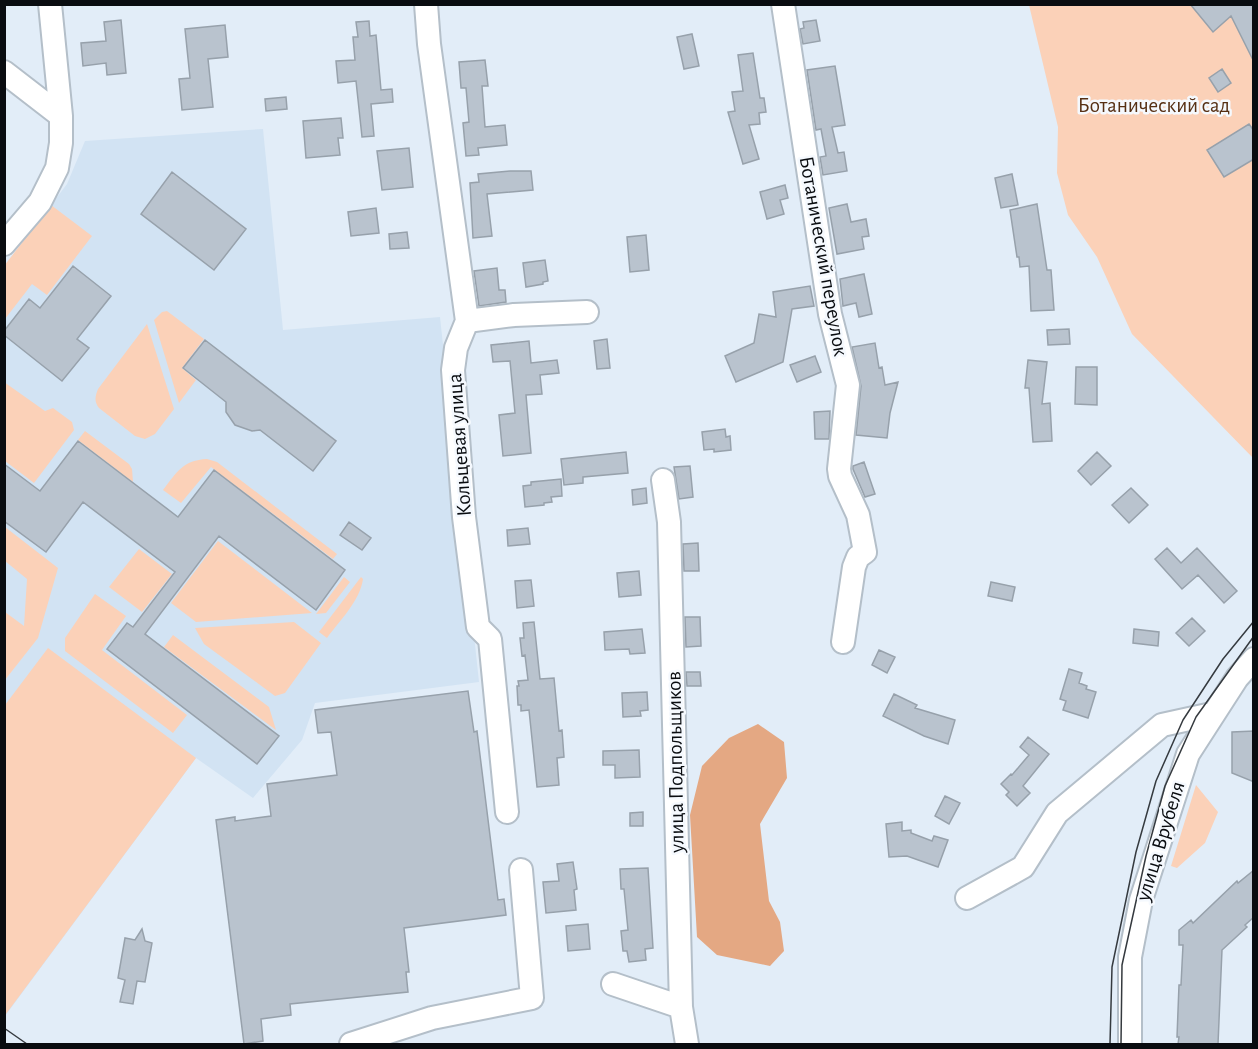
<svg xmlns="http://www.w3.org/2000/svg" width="1258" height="1049" viewBox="0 0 1258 1049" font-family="'Alegreya Sans',sans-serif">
<rect width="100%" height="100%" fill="#e2edf8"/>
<path fill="#d2e3f3" d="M263,129L283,330L440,317L479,682L315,703L302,740L253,798L196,758L5,1016V680L37,638L5,612V266L67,184L85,141Z"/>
<path fill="#fbd1b8" d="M1029,5H1253V458L1132,334L1097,257L1068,215L1057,173L1058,127Z
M51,205L92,236L47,295L32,284L5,319L4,266Z
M167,311L204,339L182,368L196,380L179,403L154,320L162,312Z
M147,324L174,409L155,434L145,439L135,436L99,408C94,401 95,397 98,389Z
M4,382L45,411L53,408L72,422L74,430L34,483L5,461Z
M85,431L129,464L132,469L133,482L78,440Z
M207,459L217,462L337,554L333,559L211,467L181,503L163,490C177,472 183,460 207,459Z
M5,527L58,568L38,638L5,680V612L24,626L27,579L5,561Z
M218,541L312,613L196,622L171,603Z
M139,549L172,574L142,612L109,587Z
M344,577L350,582L326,613L316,614Z
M361,577L363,579C360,601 340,620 327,638L319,632Z
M95,594L126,616L102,650L187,715L173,733L65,651V638Z
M294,622L321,643L285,693L275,696L204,644L195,628Z
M173,635L269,707L276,730L164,647Z
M48,648L196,758L6,1014L5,705Z
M1196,785L1218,812L1205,843L1177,868L1171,866Z"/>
<path fill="#e4a883" d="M758,724L784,742L787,778L760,824L769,901L780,922L784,951L770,966L717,955L697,937L690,815L702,766L729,738Z"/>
<path fill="#b9c3ce" stroke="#97a1ab" stroke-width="1.5" d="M1190,4H1254V62L1231,16L1213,32Z
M121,20L126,73L107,75L106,63L83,66L81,43L106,41L104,22Z
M816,20L820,41L803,44L800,29L804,28L803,22Z
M369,21L370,36L376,35L381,90L392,89L393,102L371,104L374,136L362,137L356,81L338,83L336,61L355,60L353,37H358L356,22Z
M225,25L228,57L208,59L213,107L182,110L179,79L190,78L185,29Z
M692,34L699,66L684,69L677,37Z
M753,53L760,98H764L766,112L759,113L760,124L749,125L759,159L743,164L728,112L735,111L732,92L743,91L738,55Z
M485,60L488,86H482L485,127L505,125L507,145L478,148L479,155L466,156L463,123L469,122L466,88H461L459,62Z
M835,66L845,125L832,127L838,153L844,152L847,171L823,175L820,157L826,156L821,129L816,130L807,70Z
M1222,69L1231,83L1218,92L1209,78Z
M286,97L287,109L266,111L265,99Z
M341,118L343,138H338L340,155L306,158L303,121Z
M1249,124L1254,131V159L1224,177L1207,150Z
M409,148L413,187L382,190L377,151Z
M510,171H531L533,190L487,194L492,236L473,238L470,183L479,182L478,174Z
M172,172L246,229L214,270L141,214Z
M1012,174L1018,205L1001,208L995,178Z
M785,185L788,198L780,200L784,214L767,219L760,192Z
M847,204L851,222L866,219L869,236L862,237L864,249L837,254L829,208Z
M1037,204L1047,270H1051L1054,310L1031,311L1029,266L1020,267L1019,257H1017L1010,210Z
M376,208L379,233L351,236L348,212Z
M407,232L409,248L390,249L389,234Z
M646,235L649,270L630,272L627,237Z
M545,260L548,281L543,282V284L526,287L523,263Z
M73,266L111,296L77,339L89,348L62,381L4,335V331L29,299L40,308Z
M497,268L499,290H505L506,302L479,306L474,271Z
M864,274L872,314L859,317L856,303L843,306L840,279Z
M810,286L814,306L792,309L783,362L736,382L725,356L754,343L759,314L776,317L773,292Z
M1069,329L1070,344L1048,345L1047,330Z
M607,339L610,368L597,369L594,341Z
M205,340L336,441L313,471L260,430L252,431L235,425L226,412V402L183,368Z
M529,341L531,363L557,360L559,373L540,375L542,394L526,395L531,453L503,456L499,415L515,413L510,361L493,362L491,345Z
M875,343L879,368L882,367L885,385L898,382L890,413L887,438L856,435L861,386L852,347Z
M815,356L821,372L797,382L790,365Z
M1028,360L1047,362L1042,404L1050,403L1052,441L1033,442L1029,388H1025Z
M1076,367H1097V405L1075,404Z
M830,411L829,439H815L814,412Z
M725,429L726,437L730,436L731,450L714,452V449L704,450L702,432Z
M78,441L178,517L214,470L345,570L316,610L219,536L145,634L279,736L257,764L107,649L127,623L133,627L175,572L83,502L46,552L4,521V464L40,491Z
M626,452L628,473L583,477V483L564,485L561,459Z
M1097,452L1111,466L1091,485L1078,471Z
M864,462L875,494L865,497L853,469V466Z
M690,466L693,497L679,499L674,467Z
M561,479L562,496L551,497L552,502L544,503V505L525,507L523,486L531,485V482Z
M646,488L647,503L633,505L632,490Z
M1131,488L1148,505L1129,523L1112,505Z
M349,522L371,538L362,550L340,535Z
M528,528L530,544L508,546L507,530Z
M698,543L699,571H684L683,544Z
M1167,548L1181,563L1197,548L1237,591L1224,603L1198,575L1182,589L1155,559Z
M639,571L641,595L619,597L617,573Z
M531,580L534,606L517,608L515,581Z
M991,582L1015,587L1012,601L988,596Z
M685,617H700L701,646L686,647Z
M1192,618L1205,631L1189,646L1176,633Z
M534,622L540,679L554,678L559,731L562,730L564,757L557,758L559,785L537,787L529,710L521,711V705H518L517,686H519L518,681L528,680L525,655L522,656L520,638H524L523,623Z
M642,629L645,653L630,654L629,649L605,650L604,632Z
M1134,629L1159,632L1158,646L1133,643Z
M879,650L895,657L887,673L872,665Z
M1069,669L1082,673L1079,683L1087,686L1086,689L1096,692L1088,718L1063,710L1066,701L1060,699Z
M686,672H700L701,686H687Z
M468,691L474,732L477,731L498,900L504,899L506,915L404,928L409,972H406L408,992L290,1004L291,1015L261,1019L263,1041L244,1044L216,820L235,817V821L271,816L267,784L337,775L331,732L318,733L315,710Z
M647,692L648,710L640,711L641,716L623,717L622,693Z
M894,694L917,705L915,708L955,720L948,744L924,736L883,716Z
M1254,731V782L1232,773V732Z
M1028,737L1049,754L1023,786L1030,793L1017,806L1006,795L1009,792L1001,784L1011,774L1012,775L1029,755L1020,747Z
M639,750L640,777L615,778V765H603V751Z
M945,796L960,803L949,824L935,816Z
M643,812V826H630V813Z
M902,822V831L911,830V833L932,841L934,836L948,840L938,867L907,856L889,857L886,824Z
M573,862L577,889L574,890L576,910L546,913L543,882L559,881L557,864Z
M648,868L653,948L645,949L646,960L629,962L627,951H623L621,931L628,930L624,889H621L620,869Z
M1254,870V917L1245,925L1247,927L1222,950L1218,1044H1178L1179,1037H1177L1179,985H1181L1183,945H1179V930L1191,920L1193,923L1237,881L1238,883Z
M588,924L590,949L568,951L566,926Z
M142,929L145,941L152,943L145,982L137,981L133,1004L120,1002L125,980L118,978L125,938L135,940Z"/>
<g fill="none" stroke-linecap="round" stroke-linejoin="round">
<g stroke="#b4bfc9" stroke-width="26">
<path id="minor" d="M426,4L429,44L467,321L456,348L453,370L464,517L478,627L490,639L507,812
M783,4L830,314L848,385L839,469L840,476L858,515L865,552L858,557L854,567L843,642
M4,72L61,116
M4,244L40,202L57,168L61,143V116L50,4
M467,321L514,315L587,312
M663,480L669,522L681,1007L687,1044
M967,898L1023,867L1057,813L1162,725L1212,714
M613,984L681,1007
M351,1044L432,1018L532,998L521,870
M1130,1044V957L1141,900L1188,754L1237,678L1254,659"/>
</g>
<use href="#minor" stroke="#fff" stroke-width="22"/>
<path stroke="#353a3f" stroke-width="1.5" d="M4,1028L27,1044
M1110,1044L1112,967L1136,852L1156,781L1183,720L1223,659L1254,621
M1121,1044L1122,965L1146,856L1165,786L1196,717L1254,636"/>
</g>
<g text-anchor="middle" stroke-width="5" stroke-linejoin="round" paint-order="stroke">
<g font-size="21" fill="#573014" stroke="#f5f9fe">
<text x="1154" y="112">Ботанический сад</text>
</g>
<g font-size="21" fill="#090c10" stroke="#f5f9fe">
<text transform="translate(824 256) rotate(80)" y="7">Ботанический переулок</text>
<text transform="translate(459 445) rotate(-94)" y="7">Кольцевая улица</text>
<text transform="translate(675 762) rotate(-91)" y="7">улица Подпольщиков</text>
<text transform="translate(1160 841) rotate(-73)" y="7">улица Врубеля</text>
</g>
</g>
<rect width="1258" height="1049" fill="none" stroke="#090c10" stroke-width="12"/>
</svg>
